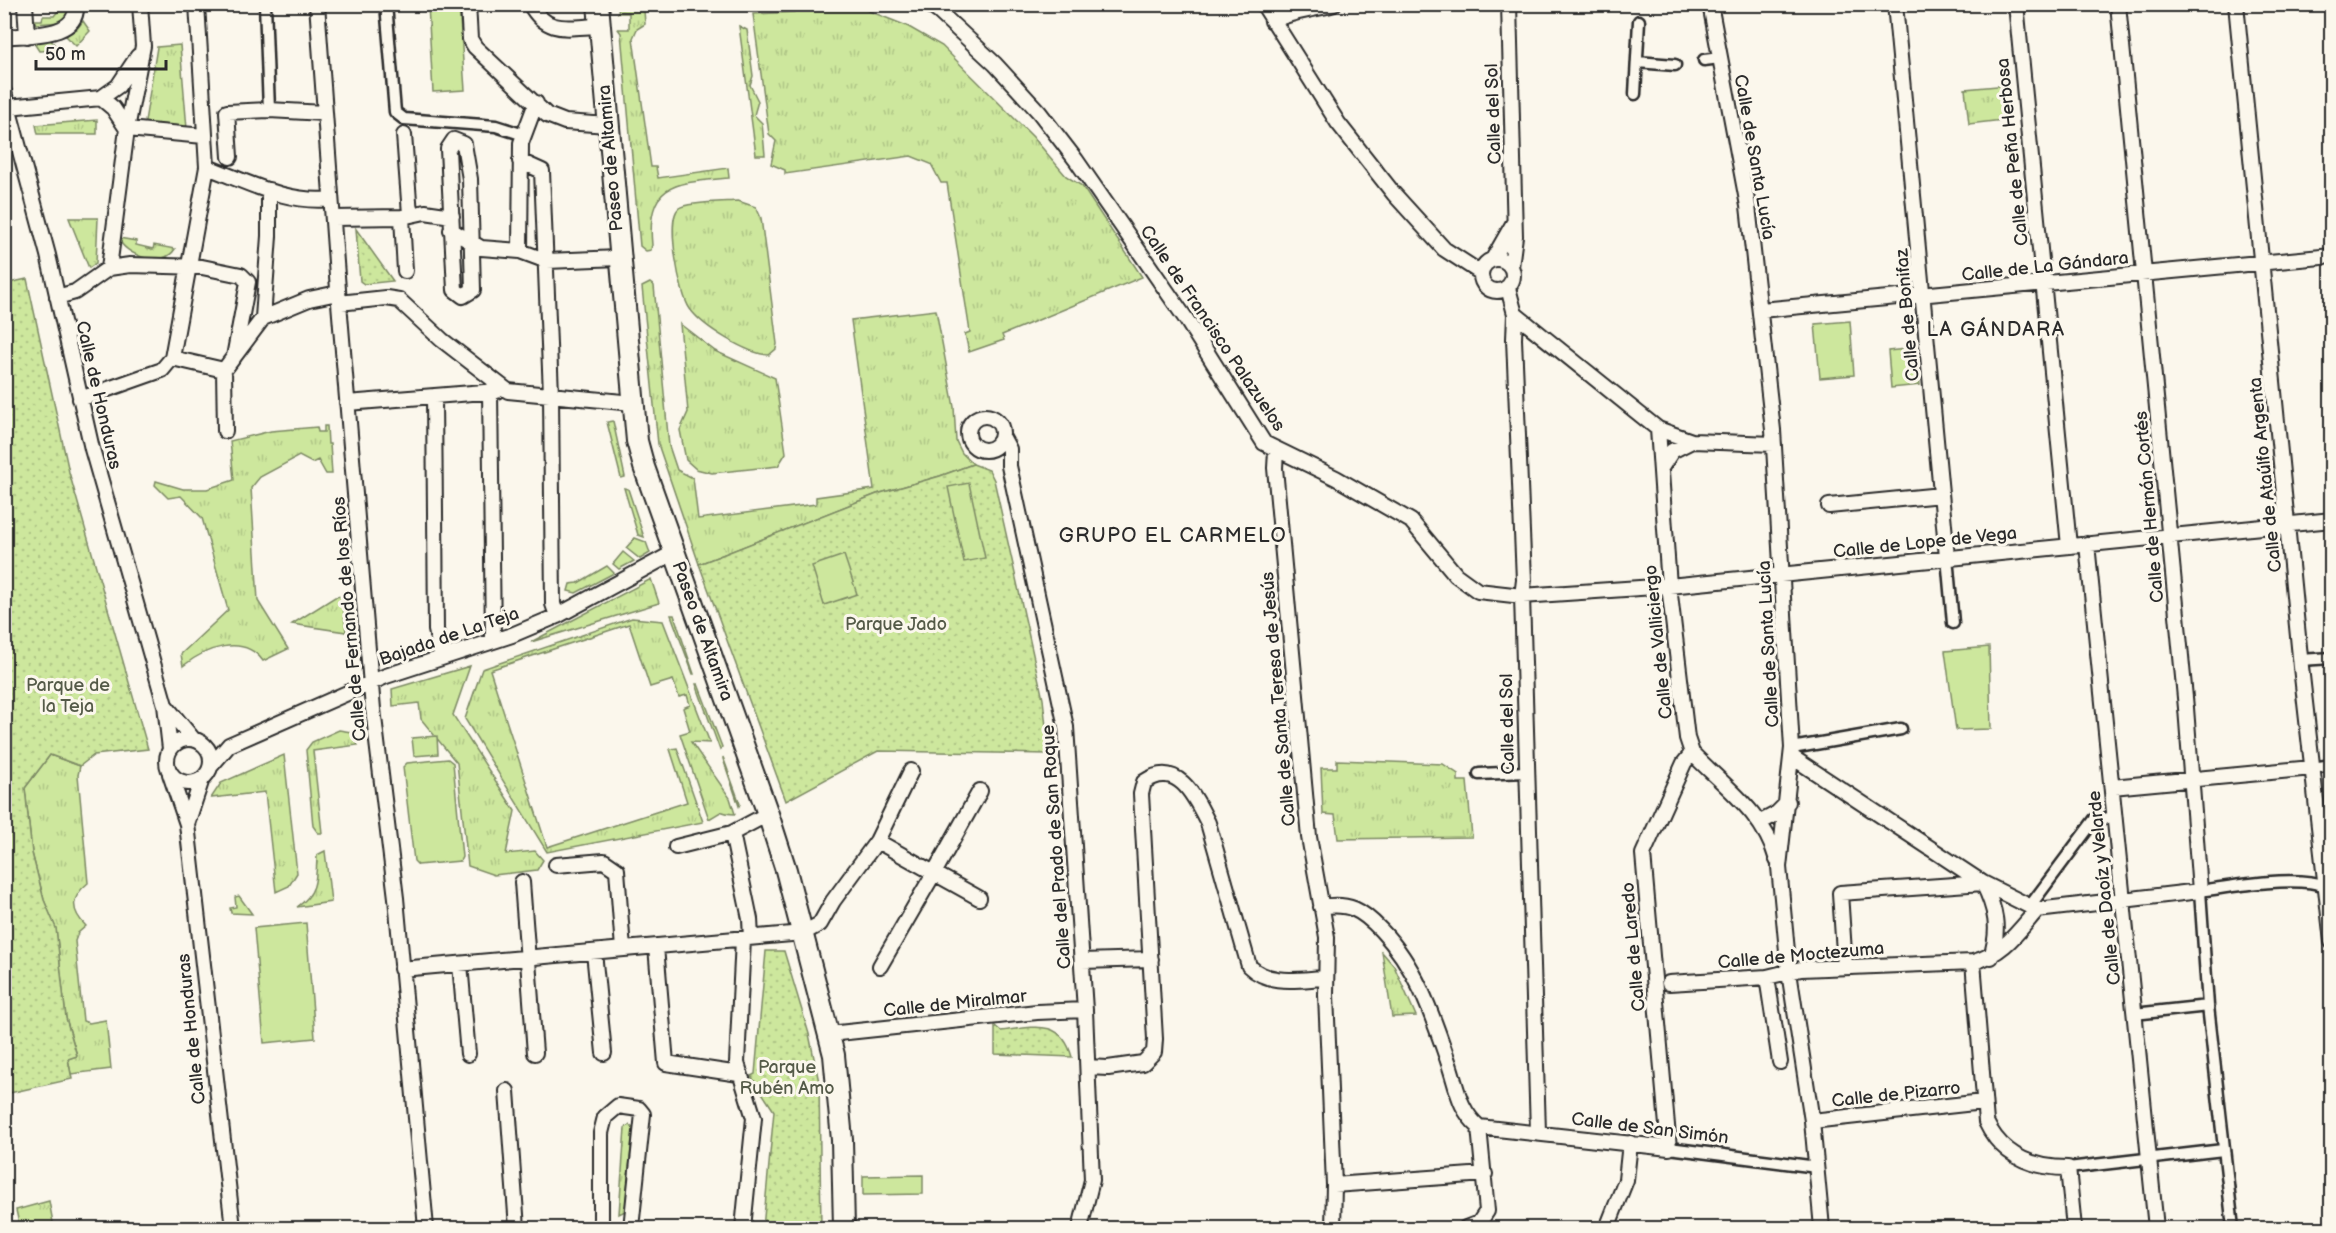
<svg xmlns="http://www.w3.org/2000/svg" width="2336" height="1233" viewBox="0 0 2336 1233" font-family="'Balsamiq Sans',sans-serif">
<defs>
<pattern id="grass-tufts" width="24" height="20" patternUnits="userSpaceOnUse" patternTransform="scale(1.5)"><rect width="24" height="20" fill="#cde79d"/><path d="M3 7l-1-3M5 7V3M7 7l1-3M15 17l-1-3M17 17v-4M19 17l1-3" fill="none" stroke="#b0c687"/></pattern>
<pattern id="park-dots" width="8" height="8" patternUnits="userSpaceOnUse" patternTransform="scale(1.5)"><rect width="8" height="8" fill="#cde79d"/><path d="M2 2h.1M6 6h.1" fill="none" stroke="#b0c687" stroke-width="1.8" stroke-linecap="round"/></pattern>
</defs>
<rect width="100%" height="100%" fill="#fbf7ec"/>
<filter id="ink" filterUnits="userSpaceOnUse"><feTurbulence type="fractalNoise" baseFrequency=".0167" numOctaves="2"/><feDisplacementMap in="SourceGraphic" scale="12" xChannelSelector="R" yChannelSelector="G"/><feConvolveMatrix kernelMatrix="1 2 1 2 8 2 1 2 1" color-interpolation-filters="sRGB"/></filter>
<g filter="url(#ink)">
<path fill="url(#grass-tufts)" stroke="#7c8964" stroke-width="1.5" d="M63,5L70,8L67,19L61,22L36,24L34,20H42L43,16H54Z
M619,5H675L644,10L645,24L637,29L633,38L651,167H656L658,178L728,168L729,178C676,183 646,182 652,245L651,250L646,251L640,246L621,33L618,29H629V13H618Z
M799,5H854L907,26L942,46L1033,137L1066,176L1082,186L1142,277L1002,335L1004,340L969,352L965,334L970,332L947,183H941L931,164L911,156L785,174V170L771,164L776,141L769,134L753,14L794,12Z
M83,21L90,31L76,46L65,35L77,29Z
M739,26L747,30L753,76L750,85L758,101L754,115L762,123L765,155H756Z
M49,38L59,50L39,51L32,40Z
M180,45L187,129L144,128L157,47Z
M2008,85L2011,119L1969,124L1965,89Z
M97,120V134H38L36,125Z
M738,201L756,207L761,218L777,344L776,349L769,355C747,354 703,327 690,309C680,296 665,219 679,208C688,202 725,202 738,201Z
M69,218H98L96,263L89,268Z
M119,238L136,241V245L153,249L154,245L175,249C163,269 123,255 119,238Z
M650,283L654,286L669,446L677,470L693,478L698,519L816,504V497L874,489L851,320L936,310L954,407L956,441L962,453L973,464L940,476L877,494L699,564L658,444L642,287Z
M680,324L715,351L775,378L786,453L778,466L712,473L696,469L686,460L680,430L688,412Z
M613,421L625,477L621,478L607,422Z
M324,426H327L328,444H330L332,474H326L318,460L312,463L299,456L260,477L251,488L258,601L288,649L263,661C243,633 204,649 183,666L181,654L228,610L202,518L181,496L168,498L155,485L156,481L183,489H207L234,480L230,441L271,431L317,427L318,432H324Z
M624,488L628,489L644,537L638,535Z
M635,538L646,542L650,553L640,559L626,548Z
M623,552L634,561L619,569L613,564Z
M607,566L614,573L576,593L568,591L570,584L578,583Z
M651,579L659,603L531,642Z
M342,596L346,632L292,624L335,597Z
M671,615H674L694,674H693Z
M632,618L663,621L710,743L691,742L730,798L735,814C714,813 730,807 709,819L680,734L690,731L683,708L690,705L687,695L679,697L673,680L650,687L629,624L490,670L547,847L687,802L670,749L677,748L703,822L547,852L465,719L482,669Z
M470,666L453,715L515,811L506,854L535,851L543,860L537,870L494,875L468,866L457,763L421,719L419,703L393,706L392,689Z
M696,684H698L722,747L720,750Z
M339,730L351,732L358,745L313,751L322,833H318L313,826L306,750L312,742Z
M50,755L80,766L78,775L88,883C71,897 70,910 86,926L78,933L75,941L83,1021L89,1023L106,1020L111,1069L71,1074L68,1059L77,1055L66,1018L56,929L44,900L32,853L25,788Z
M284,755L297,873L289,886L276,892L265,792L211,798L221,783Z
M723,757L740,804L739,806L723,759Z
M1337,760L1443,764L1458,774V781H1467L1472,837L1338,839L1335,815L1323,814L1321,768H1337Z
M325,851L331,902L297,907C318,893 316,878 317,855Z
M239,896L252,914L231,913L230,908L236,907L235,897Z
M1382,952L1394,966L1416,1016L1392,1017Z
M629,1125L633,1128L625,1211L619,1214L625,1128Z
M49,1201L54,1228H20L16,1210Z"/>
<path fill="url(#park-dots)" stroke="#7c8964" stroke-width="1.5" d="M356,229L393,281L364,284L360,281Z
M27,279L69,472L148,749L94,755L80,766L50,755L25,788L32,853L44,900L56,928L66,1018L77,1056L68,1059L72,1079L5,1094L4,284Z
M973,464L989,470L994,480L1043,699L1049,754L878,751L786,801L699,564L877,494L940,476Z
M766,951H784L809,1034L819,1082L821,1228H763L774,1111L751,1076L755,1074Z
M995,1026L1001,1031C1034,1027 1061,1018 1072,1057L995,1054Z"/>
<path fill="#cde79d" stroke="#7c8964" stroke-width="1.5" d="M428,5H459L465,90L433,92Z
M1850,321L1854,375L1820,378L1815,324Z
M1916,348L1920,385L1891,388L1888,351Z
M969,483L985,558L964,562L948,487Z
M844,555L857,594L824,605L812,566Z
M1989,647L1991,729L1956,730L1945,651Z
M437,736L438,754L414,756L412,738Z
M448,759L453,763L462,857L460,861L418,865L414,861L403,767L407,763Z
M306,923L315,1038L264,1043L254,928Z
M923,1175V1194L863,1195V1176Z"/>
<g fill="none" stroke-linecap="round" stroke-linejoin="round">
<g stroke="#2b2b2b" stroke-width="15">
<path id="pedestrian" d="M265,4L269,110
M386,4L395,112L404,119L496,126L524,135
M1704,60L1720,58
M1637,62L1675,65
M1635,94L1639,21
M1947,557L1953,623
M2300,660L2332,658
M1792,748L1901,729
M2312,768L2332,765
M1479,774L1526,772
M2030,906L2095,819L2114,818
M2134,1014L2208,1006
M1669,1148L1817,1167
M2068,1168L2223,1150
M2233,1228L2208,1006L2200,891C2232,886 2296,875 2326,886"/>
</g>
<g stroke="#2b2b2b" stroke-width="18">
<path id="minor" d="M25,4L27,36
M317,4L339,303L373,709L396,898L426,1228
M468,4L470,39L475,47L547,115L565,122L608,125
M530,4C547,35 568,27 599,26
M928,4L939,12L995,64L1039,112L1076,160L1186,319L1264,443L1336,478L1411,521L1456,575L1478,591L1522,596L1669,586L2332,520
M1263,4L1338,123L1394,194L1444,249L1481,273
M1509,4L1515,236L1511,267
M1710,4L1748,206L1773,430L1792,748L1779,867L1789,972L1812,1121L1822,1228
M1895,4L1947,557
M2016,4L2069,546
M2236,4L2301,667L2332,942
M1272,21C1291,11 1313,10 1334,4
M4,37C28,34 79,39 76,4
M4,92L48,255L92,449L165,705L170,749
M101,98L113,108L127,129
M8,107L101,98L118,86L138,56
M127,129L204,136
M404,135L410,214
M454,140L464,144L470,179L473,290L463,296L455,290L448,149Z
M230,157L227,112L269,110L324,113
M520,161L542,171L551,394L553,604L557,616
M207,167C248,182 287,204 331,199
M402,217L405,271
M333,218L402,217L425,212L452,216
M451,230L481,248L520,251L547,261L619,258
M520,251L521,143L536,103
M1481 275a16 16 0 1 1 32 0a16 16 0 1 1-32 0Z
M1493,259L1513,224
M109,268L127,129L143,46L140,4
M1508,288L1515,314L1658,429L1692,441L1774,444
M57,297L75,292L109,268L130,265L202,267L241,275L248,282L234,357
M339,303L386,298L399,300L442,340L508,391L633,403
M1761,310L2332,256
M1515,314L1514,339L1524,580L1522,596L1538,1132
M263,318L269,236V190
M172,358L224,370L263,318L309,299L338,293
M224,370L225,431
M490,391L493,640
M434,396L436,630L442,657
M80,399L162,370L172,358L207,167L197,4
M347,403L497,391
M968 433a17 17 0 1 1 34 0a17 17 0 1 1-34 0Z
M1658,429L1669,586L1687,738L1692,753C1725,787 1764,813 1777,860
M1002,436L1009,449V466L1066,727L1085,1010L1092,1180L1080,1228
M1276,451L1275,468L1309,837L1327,937L1326,995L1334,1185L1333,1228
M1661,468L1672,451L1692,441
M1829,506L1941,495
M2087,544L2156,1228
M165,705L193,739
M167 761a22 22 0 1 1 44 0a22 22 0 1 1-44 0Z
M1792,757L1983,883L2037,910
M211,766L229,745L386,676L512,635L557,616L675,552
M170,774L187,824L233,1228
M2112,787L2312,768
M1761,822L1776,814L1788,802
M187,824L202,779
M732,833L750,919L751,938
M877,841L911,771
M676,847L732,833L768,814
M556,865L604,861L617,870L623,949
M522,882L535,1053
M1983,883C1996,909 2000,929 1991,957
M979,898L934,873L980,791
M1321,907C1349,902 1362,910 1381,930C1416,966 1432,1014 1448,1061C1457,1086 1458,1109 1479,1127
M2037,910L2200,891L2186,708L2118,4
M743,939L737,1063L754,1118L743,1228
M656,947L666,1063L739,1074
M594,952L604,1053
M1082,961L1151,959
M1973,962L1986,1122C2002,1156 2032,1168 2068,1168L2074,1228
M460,964L468,1054
M1845,967L1840,893L1983,883
M401,969L803,933L820,924L833,901L877,841L934,873L880,966
M1767,977L1780,1062
M1669,983L1767,977L1801,969L1973,962C2003,954 2017,933 2037,910
M829,1034L1037,1012L1085,1010
M1088,1067L1108,1068L1143,1063L1154,1052L1155,1039L1141,794L1144,782C1178,759 1195,797 1208,823L1249,966C1269,986 1299,979 1326,978
M507,1091L517,1228
M1812,1121L1983,1102
M1479,1127L1669,1148L1643,854L1684,763L1692,753
M1334,1185L1485,1174
M601,1228V1133L605,1117L618,1106L639,1109L643,1114L631,1228
M1466,1228L1479,1223L1487,1211L1479,1127
M1607,1228L1626,1180L1630,1143"/>
</g>
<g stroke="#2b2b2b" stroke-width="24">
<path id="secondary" d="M598,4L637,441L644,467L768,814L786,870L834,1055L842,1140L844,1228"/>
</g>
<use href="#pedestrian" stroke="#fbf7ec" stroke-width="10"/>
<use href="#minor" stroke="#fbf7ec" stroke-width="14"/>
<use href="#secondary" stroke="#fbf7ec" stroke-width="20"/>
</g>
</g>
<g text-anchor="middle" stroke-width="6" stroke-linejoin="round" paint-order="stroke">
<g font-size="18" fill="#2b2b2b" stroke="#fbf7ec">
<text transform="translate(1493 114) rotate(-92)" y="6">Calle del Sol</text>
<text transform="translate(2012 152) rotate(-96)" y="6">Calle de Peña Herbosa</text>
<text transform="translate(1755 157) rotate(80)" y="6">Calle de Santa Lucía</text>
<text transform="translate(610 158) rotate(-95)" y="6">Paseo de Altamira</text>
<text transform="translate(2045 266) rotate(-6)" y="6">Calle de La Gándara</text>
<text transform="translate(1907 315) rotate(-95)" y="6">Calle de Bonifaz</text>
<text transform="translate(1213 328) rotate(56)" y="6">Calle de Francisco Palazuelos</text>
<text transform="translate(99 395) rotate(77)" y="6">Calle de Honduras</text>
<text transform="translate(2265 475) rotate(-96)" y="6">Calle de Ataúlfo Argenta</text>
<text transform="translate(2149 507) rotate(-95)" y="6">Calle de Hernán Cortés</text>
<text transform="translate(1925 542) rotate(-6)" y="6">Calle de Lope de Vega</text>
<text transform="translate(349 619) rotate(-95)" y="6">Calle de Fernando de los Ríos</text>
<text transform="translate(703 631) rotate(70)" y="6">Paseo de Altamira</text>
<text transform="translate(449 636) rotate(-19)" y="6">Bajada de La Teja</text>
<text transform="translate(1658 642) rotate(-96)" y="6">Calle de Valliciergo</text>
<text transform="translate(1768 644) rotate(-93)" y="6">Calle de Santa Lucía</text>
<text transform="translate(1278 699) rotate(-95)" y="6">Calle de Santa Teresa de Jesús</text>
<text transform="translate(1507 724) rotate(-91)" y="6">Calle del Sol</text>
<text transform="translate(1056 847) rotate(-94)" y="6">Calle del Prado de San Roque</text>
<text transform="translate(2104 888) rotate(-96)" y="6">Calle de Daoíz y Velarde</text>
<text transform="translate(1633 947) rotate(-95)" y="6">Calle de Laredo</text>
<text transform="translate(1801 955) rotate(-5)" y="6">Calle de Moctezuma</text>
<text transform="translate(955 1003) rotate(-6)" y="6">Calle de Miralmar</text>
<text transform="translate(191 1029) rotate(-96)" y="6">Calle de Honduras</text>
<text transform="translate(1896 1094) rotate(-6)" y="6">Calle de Pizarro</text>
<text transform="translate(1650 1128) rotate(7)" y="6">Calle de San Simón</text>
</g>
<g font-size="18" fill="#545a48" stroke="#fbf7ec">
<text x="896" y="630">Parque Jado</text>
<text x="68" y="691">Parque de<tspan x="68" dy="21">la Teja</tspan></text>
<text x="787" y="1073">Parque<tspan x="787" dy="21">Rubén Amo</tspan></text>
</g>
<g font-size="20" letter-spacing="1.5" fill="#2b2b2b" stroke="#fbf7ec">
<text x="1996" y="336">LA GÁNDARA</text>
<text x="1173" y="542">GRUPO EL CARMELO</text>
</g>
</g>
<rect width="2336" height="1233" fill="none" stroke="#fbf7ec" stroke-width="24"/>
<rect x="12" y="12" width="2312" height="1209" fill="none" stroke="#2b2b2b" stroke-width="2" filter="url(#ink)"/>
<path d="M36 60v9h130v-9" fill="none" stroke="#2b2b2b" stroke-width="3"/>
<text x="45" y="60" font-size="18" fill="#2b2b2b" stroke="#fbf7ec" stroke-width="4.5" paint-order="stroke">50 m</text>
</svg>
